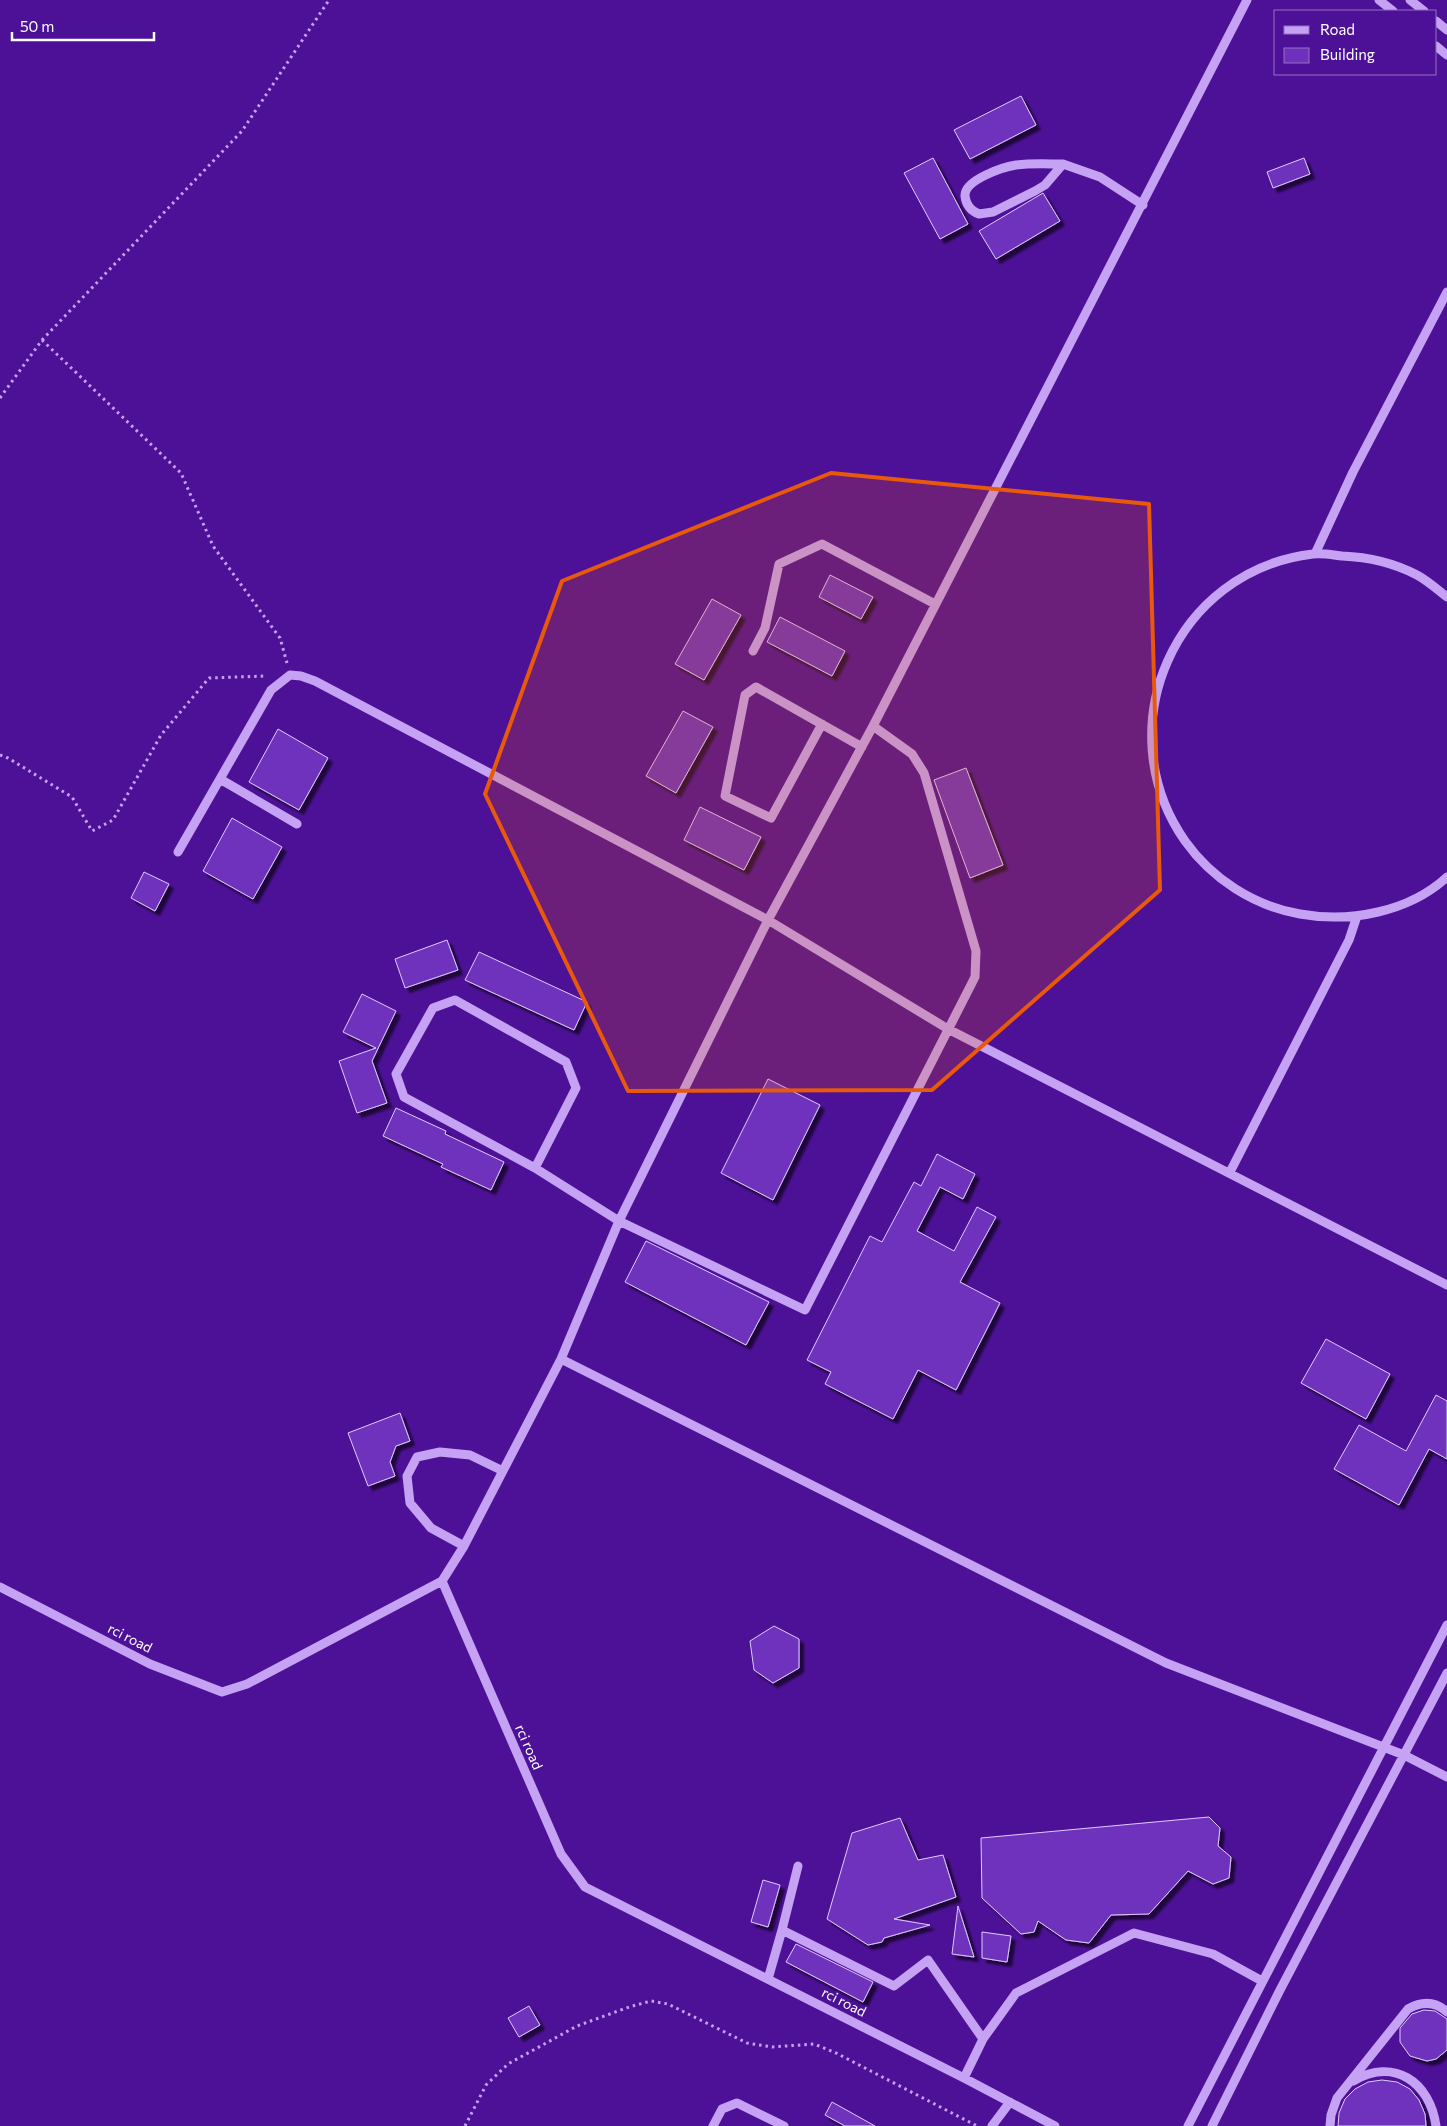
<svg xmlns="http://www.w3.org/2000/svg" width="1447" height="2126" viewBox="0 0 1447 2126" font-family="Commissioner,sans-serif">
<defs>
<filter id="shadow"><feDropShadow dx="4.5" dy="4.5" stdDeviation="1" flood-color="#0009"/></filter>
</defs>
<rect width="100%" height="100%" fill="#4d1197"/>
<path fill="#6e31bd" stroke="#e0cafe" filter="url(#shadow)" d="M1021,96L1036,125L970,159L954,130Z
M933,158L968,224L940,239L904,173Z
M1304,158L1310,174L1273,188L1267,172Z
M1043,193L1060,221L996,259L979,231Z
M830,575L873,597L861,619L819,597Z
M712,599L741,615L704,680L675,664Z
M780,617L845,651L832,676L767,642Z
M683,711L713,727L676,793L646,776Z
M278,729L328,758L299,810L249,782Z
M966,768L1003,865L970,878L934,780Z
M700,807L761,837L744,870L684,840Z
M232,818L282,847L253,899L203,871Z
M144,872L169,884L155,911L131,898Z
M447,940L458,970L405,988L395,959Z
M479,952L587,1002L574,1030L465,980Z
M362,994L396,1011L372,1061L387,1103L357,1113L339,1061L376,1048L343,1032Z
M768,1079L820,1105L773,1200L721,1173Z
M396,1108L446,1131L445,1134L504,1162L491,1190L441,1167L443,1164L383,1136Z
M937,1154L975,1174L963,1199L940,1187L917,1231L954,1251L977,1207L996,1217L960,1282L1000,1303L956,1390L918,1370L893,1419L825,1384L831,1372L807,1360L870,1236L882,1242L914,1182L921,1186Z
M646,1241L769,1302L746,1345L625,1282Z
M1326,1339L1390,1374L1366,1419L1301,1383Z
M1436,1395L1447,1401V1459L1429,1449L1399,1505L1334,1469L1359,1425L1406,1451Z
M400,1413L410,1441L396,1446L390,1462L395,1476L368,1486L348,1433Z
M774,1626L799,1639V1668L773,1683L754,1670L750,1641Z
M1209,1817L1220,1828L1218,1846L1231,1857L1229,1878L1213,1884L1188,1871L1149,1914L1111,1915L1089,1943L1066,1940L1038,1921L1034,1932L1021,1934L982,1898L981,1838Z
M900,1818L918,1860L943,1855L956,1897L894,1919L930,1925L884,1938L882,1942L868,1945L827,1919L852,1833Z
M763,1880L780,1885L768,1927L751,1922Z
M958,1906L974,1957L952,1954Z
M982,1932L1011,1936L1007,1962L982,1958Z
M796,1944L873,1982L863,2002L786,1962Z
M529,2006L540,2025L519,2037L508,2018Z
M1424,2010L1435,2011L1447,2019V2050L1436,2059L1427,2061L1410,2056L1400,2042V2028L1412,2014Z
M1382,2080L1397,2082L1410,2089L1419,2100L1425,2114L1426,2126H1338L1339,2113L1345,2099L1355,2089L1368,2082Z
M832,2102L875,2126H845L825,2115Z"/>
<g fill="none" stroke-linecap="round" stroke-linejoin="round">
<path stroke="#c5a2f4" stroke-width="3" stroke-dasharray="2.5 4" stroke-linecap="butt" d="M42,340L181,473L213,546L280,638L287,663
M0,398L42,340L242,131L329,0
M0,755L8,758L72,797L92,831L113,820L161,735L209,678L266,676
M465,2126L486,2085L508,2064L577,2026L629,2007L651,2001L668,2004L747,2043L772,2047L814,2044L836,2053L977,2126"/>
<path stroke="#c5a2f4" stroke-width="9" d="M1379,0L1393,11
M1410,0L1424,11
M1436,21L1447,30
M1436,46L1447,55
M1063,164C1048,164 1031,163 1016,165C1003,167 964,180 965,196C966,205 971,211 979,214L993,212L1035,191L1045,185L1063,164L1100,177L1143,205
M1315,554L1353,472L1447,292
M1447,597C1438,590 1428,581 1417,575C1394,563 1368,557 1342,556C1333,555 1323,553 1313,554C1175,570 1106,728 1185,841C1212,879 1254,906 1300,914C1350,923 1409,912 1447,877
M753,651L765,628L779,564L822,544L935,604
M822,724L771,818L725,796L745,695L756,687L862,747
M220,779L297,824
M178,852L271,690L290,675L301,676L315,681L768,920L948,1029L1447,1285
M535,1168L576,1088L566,1062L455,1000L433,1008L396,1074L404,1097L535,1168L619,1221L805,1310L975,977L976,951L924,773L912,754L873,726
M1230,1172L1349,940L1357,916
M561,1359L1166,1663L1404,1755L1447,1777
M464,1546L431,1528L410,1503L407,1476L417,1457L440,1452L470,1455L503,1471
M442,1581L561,1854L585,1887L964,2078L1055,2126
M0,1587L150,1664L222,1692L247,1684L442,1581L464,1546L561,1359L619,1221L768,920L873,726L1247,0
M798,1866L782,1930L894,1986L928,1960L983,2039
M768,1979L782,1930
M964,2078L983,2039L1016,1993L1134,1933L1213,1954L1262,1981
M1353,2081C1394,2057 1430,2082 1436,2126
M713,2126L722,2109L737,2103L784,2126
M992,2126L1010,2102
M1188,2126L1447,1625
M1212,2126L1280,1990L1447,1673
M1330,2126L1331,2115L1337,2098L1408,2009C1422,2001 1435,2001 1447,2012"/>
</g>
<path fill="#e8590c" fill-opacity="0.2" stroke="#e8590c" stroke-width="4" stroke-linejoin="round" d="M831,473L1149,504L1160,890L932,1090L628,1091L485,794L562,581Z"/>
<g text-anchor="middle" stroke-width="4" stroke-linejoin="round" paint-order="stroke">
<g font-size="14" fill="#fff" stroke="#4d1197">
<text transform="translate(130 1638) rotate(27)" y="5">rci road</text>
<text transform="translate(529 1747) rotate(66)" y="5">rci road</text>
<text transform="translate(844 2002) rotate(27)" y="5">rci road</text>
</g>
</g>
<rect x="1274" y="10" width="162" height="65" fill="#4d1197" stroke="#9470c1"/>
<rect x="1284" y="26" width="25" height="8" fill="#c5a2f4" stroke="#9470c1"/>
<text x="1320" y="35" font-size="15" fill="#ffffff">Road</text>
<rect x="1284" y="48" width="25" height="15" fill="#6e31bd" stroke="#9470c1"/>
<text x="1320" y="60" font-size="15" fill="#ffffff">Building</text>
<path d="M12 32v8h142v-8" fill="none" stroke="#ffffff" stroke-width="2.5"/>
<text x="20" y="32" font-size="15" fill="#ffffff" stroke="#4d1197" stroke-width="4" paint-order="stroke">50 m</text>
</svg>
